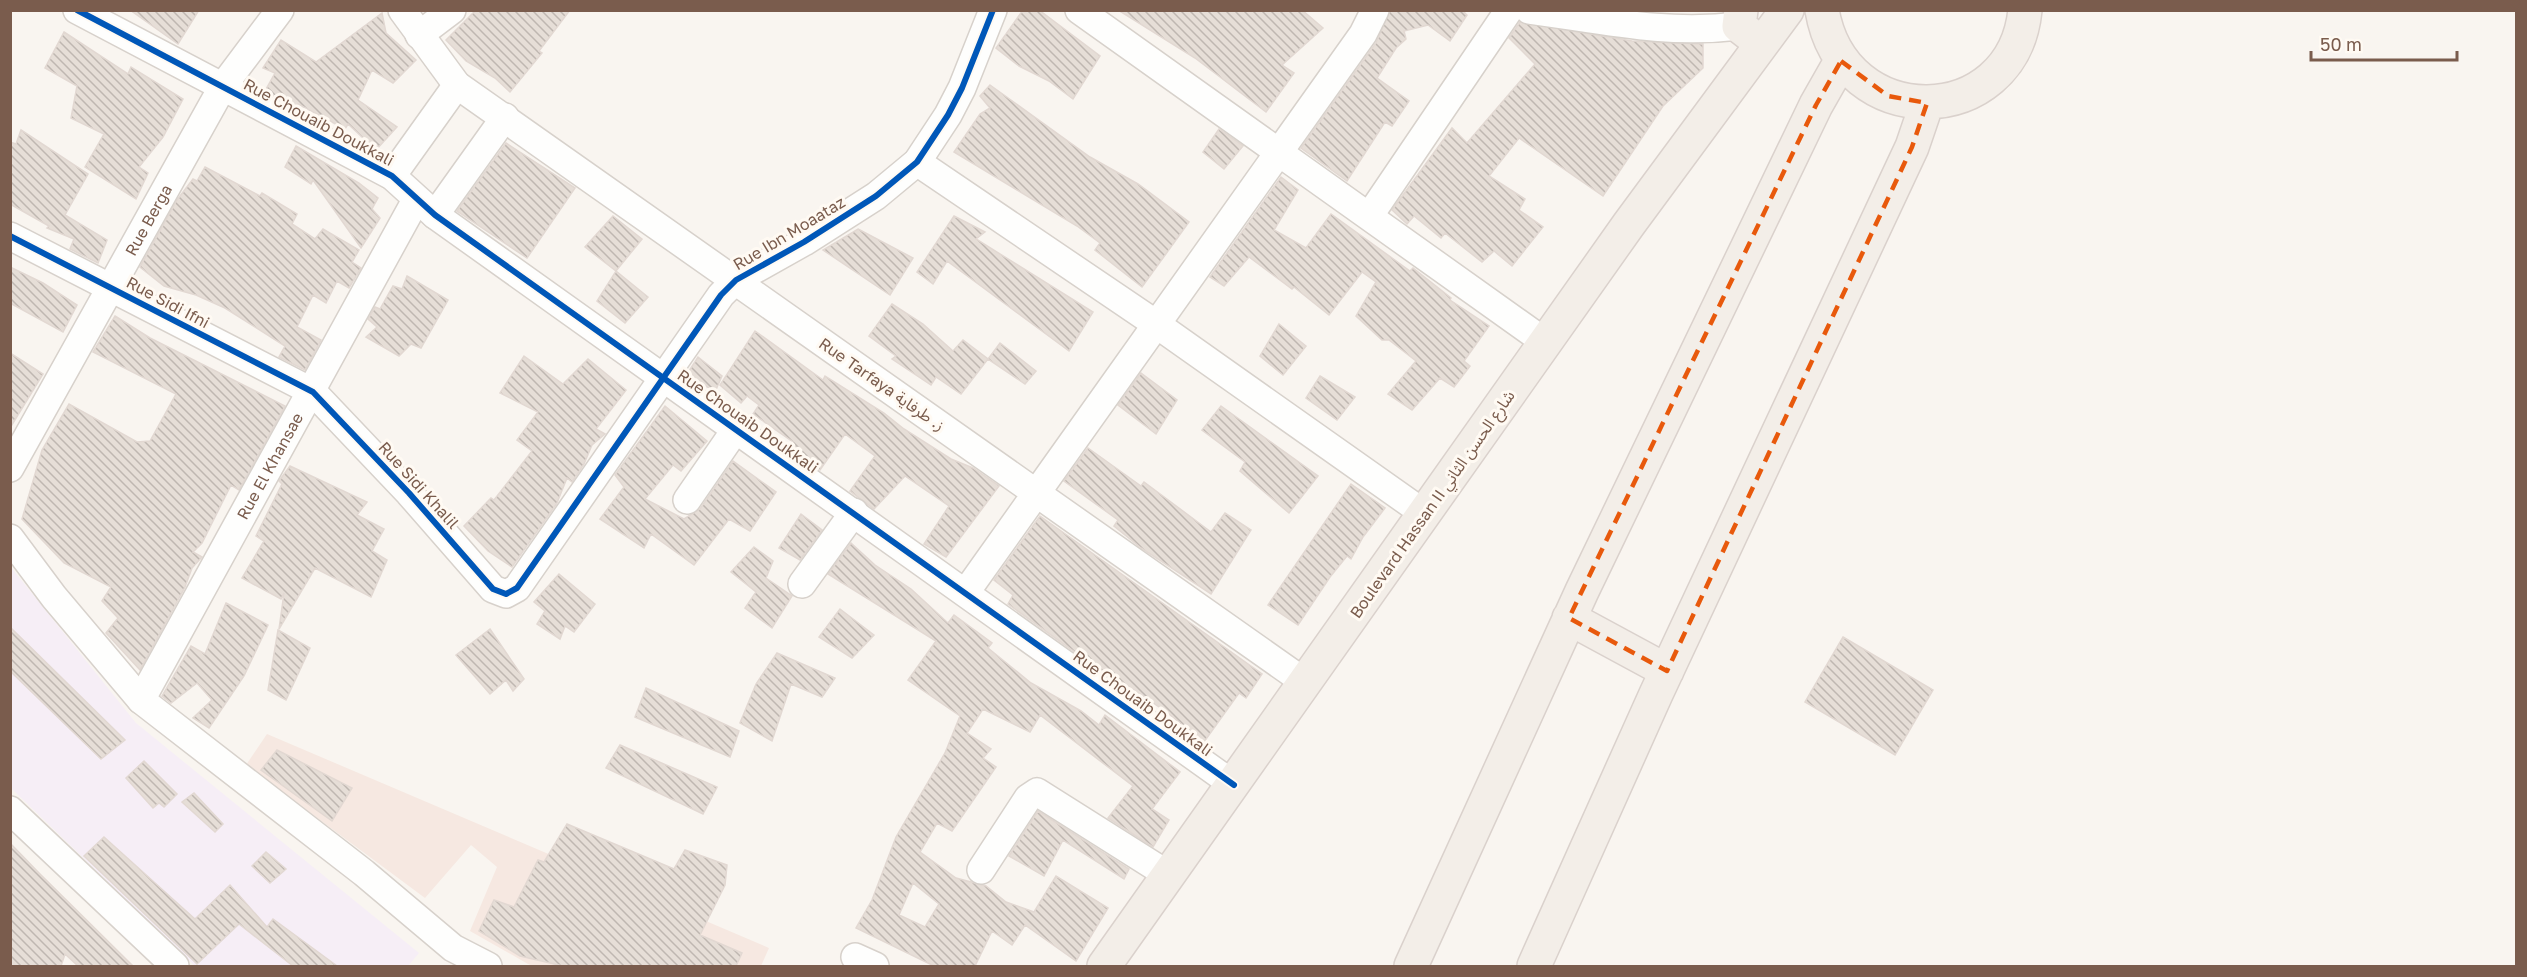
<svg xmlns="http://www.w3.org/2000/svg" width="2527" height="977" viewBox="0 0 2527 977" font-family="'Golos Text','Noto Sans Arabic',sans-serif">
<defs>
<pattern id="building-back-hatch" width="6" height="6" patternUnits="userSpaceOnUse" patternTransform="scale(1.5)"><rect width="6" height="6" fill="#e6ded7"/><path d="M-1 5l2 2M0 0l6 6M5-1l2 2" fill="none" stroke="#bfb7b1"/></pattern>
</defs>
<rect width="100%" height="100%" fill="#f9f5f0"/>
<path fill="#f6e8e1" d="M267,734L769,948L761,966H533L528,964L470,931L497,867L471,845L425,898L246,765Z"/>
<path fill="#f6eef6" d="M10,566L136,723L419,953L408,966H195L11,788Z"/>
<path fill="url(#building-back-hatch)" stroke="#e2d8d2" stroke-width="1.5" fill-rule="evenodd" d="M130,10H199L178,44Z
M476,10H570L539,51L542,53L510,92L495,78L466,61L446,40Z
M1023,10H1039L1100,56L1073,99L1049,81L1019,66L996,48Z
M1118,10H1302L1323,28L1282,65L1294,73L1266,112L1195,58Z
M1390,10H1462L1467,15L1450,41L1428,25L1404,31L1406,39L1396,48L1377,78L1409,101L1392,126L1385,122L1347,181L1301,148L1376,43Z
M382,13L386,33L416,60L393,83L372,70L358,100L397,127L376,150L348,124L345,129L298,104L296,108L265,91L275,73L263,68L281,40L316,62Z
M1520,22L1632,41L1703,44V68L1663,106L1603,196L1519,138L1489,176L1525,199L1519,210L1543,227L1512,266L1494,251L1482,262L1445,233L1441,238L1414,216L1407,224L1392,210L1452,128L1467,143L1535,64L1509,38Z
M64,32L128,74L131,67L183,99L163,137L139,167L148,173L136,199L85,167L104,134L71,118L77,86L45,68Z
M990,85L1090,157L1138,184L1189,222L1142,287L1095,250L1100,243L1077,226L954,152L980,114L990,108L980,96Z
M1219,129L1243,146L1224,169L1203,152Z
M21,130L88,174L65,215L107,240L98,263L70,249L74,239L47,228L49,226L10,204V142L16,144Z
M506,143L575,188L527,258L457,211Z
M296,146L359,183L378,198L372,209L380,218L361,248L313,180L311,184L285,167Z
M205,167L260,196L262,193L297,214L292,224L315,239L323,229L359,250L352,262L361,268L349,288L337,281L326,303L313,295L297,327L321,340L305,370L279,357L285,346L225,308L196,295L164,286L140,267L177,200L193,179L197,181Z
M1281,177L1298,190L1274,230L1306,248L1331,214L1410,271L1413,268L1451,298L1450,300L1489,326L1464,361L1470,366L1454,387L1440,378L1412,410L1388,394L1416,361L1389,340H1382L1356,316L1376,282L1362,272L1329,315L1294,287L1292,289L1249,257L1224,286L1210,277Z
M613,216L642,239L616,271L585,247Z
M954,216L985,232L976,239L1093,312L1069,351L947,261L933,284L917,272Z
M858,229L913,258L890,295L823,250Z
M10,267L43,283L77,305L63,332L10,303Z
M616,271L648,297L625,323L597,301Z
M407,276L448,300L421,348L411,344L399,356L366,337L377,327L368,319L375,307L380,309L393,286L402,289Z
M892,304L923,324L953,351L963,340L988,359L961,394L936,377L931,385L892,359L896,356L869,336Z
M115,316L150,338L285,406L239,490L231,485L202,543L193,552L202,557L192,568L185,587L140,670L106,633L118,618L102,601L111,587L64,563L22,519L42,450L69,404L137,442L150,441L176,394L93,352Z
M1279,324L1306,346L1283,375L1260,356Z
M755,331L823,380L825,376L884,413L904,429L951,459L973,468L999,486L946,557L924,544L949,506L905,476L874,509L850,491L875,456L845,434L820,470L789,448L793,442L753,414L759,405L747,396L741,403L720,385Z
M1000,343L1036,371L1025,384L988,359Z
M10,353L43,374L10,428Z
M524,356L563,384L588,359L626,390L596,429L605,434L592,445L584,464L572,482L567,478L557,503L512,567L488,551L464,526L491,498L494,500L532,451L517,440L538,412L500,393Z
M698,357L722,376L715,392L687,374Z
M1141,373L1177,400L1156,434L1118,405Z
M1320,376L1355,397L1337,420L1306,398Z
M665,406L707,441L681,471L673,465L645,499L684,519L700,509L733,461L776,492L750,531L729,519L694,565L651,534L644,548L600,519L624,487L615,475Z
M1221,406L1318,476L1289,513L1240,471L1245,462L1202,430Z
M1088,448L1141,486L1144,482L1211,532L1225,513L1251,530L1211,594L1141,548L1114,526L1118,520L1064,481Z
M290,466L367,502L357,515L384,529L372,551L387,560L371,597L315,568L279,629L284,593L281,599L242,578L264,541L256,536L282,484L279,481Z
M1351,484L1385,508L1363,537L1351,559L1347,556L1330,577L1298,625L1268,605Z
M801,514L822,530L800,560L779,548Z
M1040,516L1262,674L1246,698L1239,693L1204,742L1165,711L1113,676L1111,678L1008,604L1013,595L994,580Z
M851,543L875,565L911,589L948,623L954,615L992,643L988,648L1031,683L1081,711L1099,725L1105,715L1180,772L1152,809L1169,820L1153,847L1108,818L1133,786L1040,715L1030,732L983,709L967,733L991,749L983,758L996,767L952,831L937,823L920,852L956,878L986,886L1006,902L1034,912L1056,876L1108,908L1076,961L1025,925L1012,945L992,931L975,966H934L856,928L872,900L896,837L945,753L960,716L908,680L936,641L828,574ZM913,883L939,904L925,927L899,915Z
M754,547L773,561L766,578L792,596L772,628L745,608L756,592L731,572Z
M559,574L595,604L574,632L565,626L560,639L537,624L545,611L534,602Z
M226,603L268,625L244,676L209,728L193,718L212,700L197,683L171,703L162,696L191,646L205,654Z
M840,609L874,635L852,658L819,637Z
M10,627L125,740L101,759L10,671Z
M490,629L524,679L513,691L506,680L490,694L456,655Z
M278,630L310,648L286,700L268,690Z
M1843,637L1933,690L1895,755L1805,702Z
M777,653L835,678L822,697L791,684L772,741L740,723L756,684Z
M646,688L739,731L730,757L635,717Z
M620,745L717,787L703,814L606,768Z
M277,750L352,788L332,821L261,770Z
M144,761L177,794L164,807L159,803L153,808L126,778Z
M194,793L223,824L215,832L182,802Z
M1038,811L1129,869L1124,879L1063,840L1044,876L1009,856Z
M567,824L674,869L685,850L727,865L725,885L700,935L742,953L736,966H563L520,956L479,931L494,900L514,907L538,860L544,862Z
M104,837L195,919L230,885L267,927L273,919L337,966H293L239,924L197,964L84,856Z
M10,843L40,874L133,966H78L65,954L61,966H10Z
M266,852L286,869L270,883L252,866Z"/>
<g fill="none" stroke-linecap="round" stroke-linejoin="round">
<g stroke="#d7d1cb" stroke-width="30">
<g id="minor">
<path d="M77,10L392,176L435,215L1234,785"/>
<path d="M402,10L457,85L1306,683"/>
<path d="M1079,10L1545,342"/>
<path d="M1529,10C1603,20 1664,35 1739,26"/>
<path d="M419,35L452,10"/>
<path d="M917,162L1156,324L1425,514"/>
<path d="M392,176L457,85"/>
<path d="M435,215L505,117"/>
<path d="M1370,215L1509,10"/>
<path d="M10,236L313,392L409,493L493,589L506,594L517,588L721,295L736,280L804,242L876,196L917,162L948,115L962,88L993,10"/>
<path id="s1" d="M10,468L223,86L280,10"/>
<path d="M687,500L736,429"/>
<path d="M10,538L54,597L141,700L364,873L453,948L488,966"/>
<path d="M802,584L854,512"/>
<path d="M966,592L1363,34L1375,10"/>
<path id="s2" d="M141,700L416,200"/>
<path d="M10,810L175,966"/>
<path d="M981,870L1028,798L1037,792L1170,876"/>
<path d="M855,957L875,966"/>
</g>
</g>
<g stroke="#dad1cc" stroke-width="36">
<path id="major" d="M1741,10L1739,26L1761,43
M1822,10C1843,134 2013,131 2025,10
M1569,618L1667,671
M1104,966L1629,224L1787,10
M1411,966L1582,591L1816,105L1841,61
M1534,966L1656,694L1912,147L1927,103"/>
</g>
<use href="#minor" stroke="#fefefd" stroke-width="27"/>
<use href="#major" stroke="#f3eee8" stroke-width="33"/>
<g stroke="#fffaf3" stroke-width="10">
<path id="cycleway" d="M77,10L392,176L435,215L1234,785
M10,236L313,392L409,493L493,589L506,594L517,588L721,295L736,280L804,242L876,196L917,162L948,115L962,88L993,10"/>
</g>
<use href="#cycleway" stroke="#0057b8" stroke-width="6"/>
</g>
<path fill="none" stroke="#e8590c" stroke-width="4.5" stroke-dasharray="12 8" stroke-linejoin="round" d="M1841,61L1888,96L1927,103L1912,147L1667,671L1569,618L1816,105Z"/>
<g text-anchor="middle" stroke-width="6" stroke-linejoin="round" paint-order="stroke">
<g font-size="16" fill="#7a5c4d" stroke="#fffaf3">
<text transform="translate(319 122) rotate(28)" y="6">Rue Chouaib Doukkali</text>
<text dy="6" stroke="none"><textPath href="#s1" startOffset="284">Rue Berga</textPath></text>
<text transform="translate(789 233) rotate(-31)" y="6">Rue Ibn Moaataz</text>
<text transform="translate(168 302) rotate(28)" y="6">Rue Sidi Ifni</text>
<text transform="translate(882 384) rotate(35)" y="6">Rue Tarfaya ز. طرفاية</text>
<text transform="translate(748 421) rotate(35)" y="6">Rue Chouaib Doukkali</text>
<text dy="6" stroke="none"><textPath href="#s2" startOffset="267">Rue El Khansae</textPath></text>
<text transform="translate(419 485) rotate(48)" y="6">Rue Sidi Khalil</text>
<text transform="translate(1432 504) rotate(-55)" y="6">Boulevard Hassan II شارع الحسن الثاني</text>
<text transform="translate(1143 703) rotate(36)" y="6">Rue Chouaib Doukkali</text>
</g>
</g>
<rect width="2527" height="977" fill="none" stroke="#7a5c4d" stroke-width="24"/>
<path d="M2311 51v9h146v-9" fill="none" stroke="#7a5c4d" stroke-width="3"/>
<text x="2320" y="51" font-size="18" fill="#7a5c4d" stroke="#fffaf3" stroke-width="4.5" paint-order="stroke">50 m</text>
</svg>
